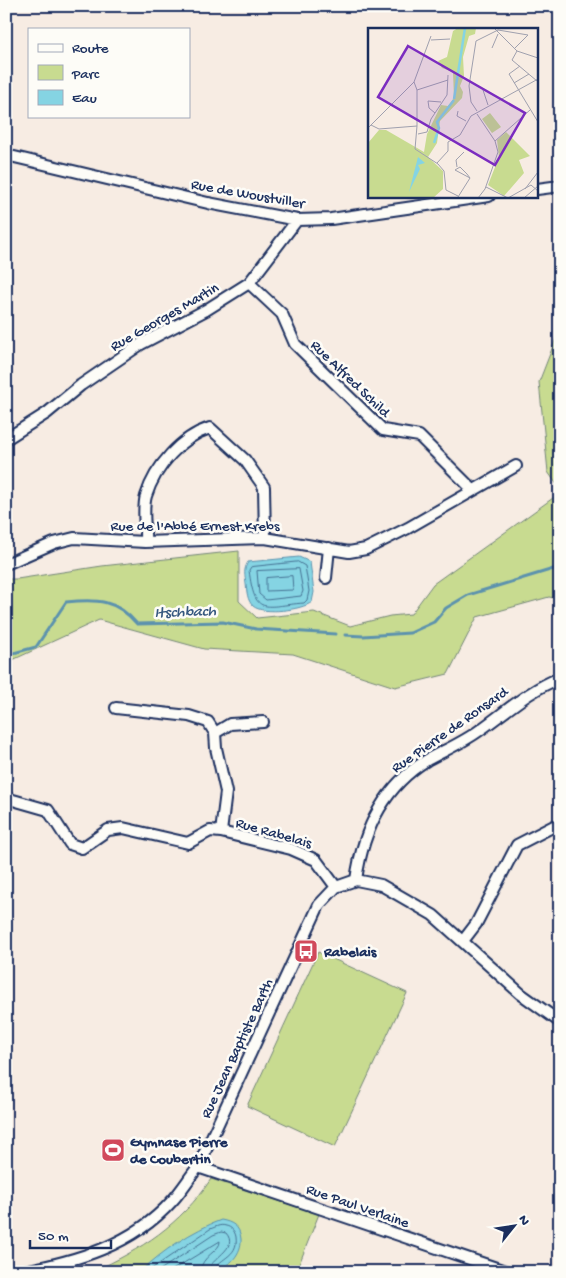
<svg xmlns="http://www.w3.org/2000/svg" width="566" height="1278" viewBox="0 0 566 1278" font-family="'Gochi Hand',sans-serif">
<rect width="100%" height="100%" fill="#f7ece3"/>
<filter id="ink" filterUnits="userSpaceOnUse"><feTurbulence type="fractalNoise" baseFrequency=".02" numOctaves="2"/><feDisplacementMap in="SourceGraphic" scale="10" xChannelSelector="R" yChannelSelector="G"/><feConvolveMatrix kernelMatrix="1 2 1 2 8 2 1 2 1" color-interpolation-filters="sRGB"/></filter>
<g filter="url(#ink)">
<path fill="#c8db90" stroke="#728577" d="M560,328V489L548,472L539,382Z
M560,493V599L549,597L477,617L448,674L395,687L293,654L204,649L99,620L6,663V579H17L102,566L239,551V601L257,618L314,612L350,626L390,616L411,614L433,584Z
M318,952L407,993L335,1147L247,1106Z
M211,1179L319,1214L296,1272H92C142,1249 180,1225 211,1179Z"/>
<path fill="#85d4e3" stroke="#5b92ae" d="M299,557L310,562L314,592L312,602C302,610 263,615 253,606C247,600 247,592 246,584C245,575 243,570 248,562Z
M221,1220C232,1222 240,1226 241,1239C242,1253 230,1266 217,1271C208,1275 154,1272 140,1272C162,1251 193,1230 221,1220Z"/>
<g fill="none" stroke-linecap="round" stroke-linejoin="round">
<path stroke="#457193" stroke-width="1" d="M298,562L305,566L309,591L307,600L304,603C263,606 255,617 249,570L251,567Z
M299,569L303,591L301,596L266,600L259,594L257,571Z
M292,576L293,590L266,591V578Z
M147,1272L210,1229C216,1227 220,1224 226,1226C231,1227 235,1231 236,1237C239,1258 216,1258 214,1272
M157,1272L213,1235L221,1232L226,1233C240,1249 209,1258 208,1272
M169,1272L220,1241C221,1251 201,1255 200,1272"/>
<path stroke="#5b92ae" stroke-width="3" d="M345,635L363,636L410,633L434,622L446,608L468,595L560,567
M6,655L36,647L66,602C97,599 116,599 137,624L223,622L256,629L336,634"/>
<g stroke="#1b2f5e" stroke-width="14">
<path id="street" d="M6,155L208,203L297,220L331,219L489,196
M537,189L560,186
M249,283L282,314L295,344L383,430L419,436L473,490
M6,439L47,413L81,385L141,344L206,310L249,283L297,220
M145,542C146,528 142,509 146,496C155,467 181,437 210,428L245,460L264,487L265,538
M6,564L54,543L74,538L145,542L265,538L349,552L366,549L408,528L516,466
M326,578L329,548
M116,708L189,716L208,722L215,733
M6,798L48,810L70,844L82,848L108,830L123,828L188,843L210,831L221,832L291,849L316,860L336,887
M221,832L226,792L216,748L215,733L230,724L263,722
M356,880C363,830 383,787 427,760C445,750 464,742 480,730C507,711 529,690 560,678
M463,941L476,924L517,845L554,826
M198,1167L508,1272
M19,1272C76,1261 132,1246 172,1201C182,1190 189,1178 198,1167L319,905L336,887L356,880L381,885L433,915L521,994L560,1022"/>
</g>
<use href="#street" stroke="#fdfcf7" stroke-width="10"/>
</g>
</g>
<defs>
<g id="bus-square" transform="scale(1.25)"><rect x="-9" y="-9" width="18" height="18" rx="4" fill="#d1495b" stroke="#fdfcf7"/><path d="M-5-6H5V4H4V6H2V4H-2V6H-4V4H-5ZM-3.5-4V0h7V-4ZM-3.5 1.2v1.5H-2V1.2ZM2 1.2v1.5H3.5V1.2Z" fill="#fff"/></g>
<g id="stadium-square" transform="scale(1.25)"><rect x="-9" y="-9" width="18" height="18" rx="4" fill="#d1495b" stroke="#fdfcf7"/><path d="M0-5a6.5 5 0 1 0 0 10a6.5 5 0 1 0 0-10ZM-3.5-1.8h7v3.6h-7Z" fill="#fff"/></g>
</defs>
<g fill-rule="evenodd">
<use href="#bus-square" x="306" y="951"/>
<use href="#stadium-square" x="113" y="1150"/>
</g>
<g text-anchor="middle" stroke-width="5" stroke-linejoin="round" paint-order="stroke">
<g font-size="15" fill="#1b2f5e" stroke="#fdfcf7">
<text transform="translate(248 193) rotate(10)" y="5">Rue de Woustviller</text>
<text transform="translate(164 316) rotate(-30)" y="5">Rue Georges Martin</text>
<text transform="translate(351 378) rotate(44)" y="5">Rue Alfred Schild</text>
<text x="195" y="530">Rue de l'Abbé Ernest Krebs</text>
<text transform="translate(449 729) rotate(-35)" y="5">Rue Pierre de Ronsard</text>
<text transform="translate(274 832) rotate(16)" y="5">Rue Rabelais</text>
<text transform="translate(236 1048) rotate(-65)" y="5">Rue Jean Baptiste Barth</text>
<text transform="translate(358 1205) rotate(19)" y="5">Rue Paul Verlaine</text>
</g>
<g font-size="15" font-weight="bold" fill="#1b2f5e" stroke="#fdfcf7" text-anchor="start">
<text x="324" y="956">Rabelais</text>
<text x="130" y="1146">Gymnase Pierre<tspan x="130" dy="17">de Coubertin</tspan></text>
</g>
<g font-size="16" font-style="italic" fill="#36587f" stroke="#fdfcf7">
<text transform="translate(185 610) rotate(-2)" y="6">Itschbach</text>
</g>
</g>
<g transform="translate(368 28)">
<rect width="170" height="170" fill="#f7ece3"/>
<path d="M90,0H108L107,6L101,8L95,29L96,48L92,58L95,64L94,70L72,93L69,115L60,129L75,143V161L65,170H0V115L11,102H18L56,124L59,106L73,77L80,78L86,70L85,44L74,40L70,33L79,29L85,3ZM122,85L133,99L124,105L114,91ZM138,104L162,128L151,132L156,145L136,168L120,157L131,129L129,112Z" fill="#c8db90"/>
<path d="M50,129L57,135L50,137L52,141L41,164Z" fill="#85d4e3"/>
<path fill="none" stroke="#85d4e3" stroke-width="2.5" d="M86,71L97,0M66,115L71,100L69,94L86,72"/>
<path fill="none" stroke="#9fa0ae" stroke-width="1" d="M126,0L149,23L170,30M63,12L82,11M124,20L130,6M149,23L144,32L169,53M152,38L141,46L170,94M46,54L49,62V98M146,55L161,46M49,62L80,52M115,62L120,77M90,83L89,88L98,93M109,83L103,74L101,58L108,13L130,2L160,7L146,21M67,85L61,80L60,73L73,74M109,86L127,113L130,124L117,161L110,170M3,97L11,101L49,98L47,121L70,136L76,143L78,162L90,168M0,100L46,54L63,8M50,106L59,104L63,91L79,67L80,47M127,113L162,82M69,135L80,123V114L92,107L103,88L170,51M89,139L88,132L96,124M92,139L99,146L102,150L87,142ZM118,159L140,170L163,157L170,163M157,161L170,144M90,169L102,150M156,170L170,158"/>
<path fill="#7b2cbf" fill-opacity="0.15" stroke="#7b2cbf" stroke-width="2.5" d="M40,18L157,85L127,137L10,69Z"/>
<rect width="170" height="170" fill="none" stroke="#1b2f5e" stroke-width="2.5"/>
</g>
<rect width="566" height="1278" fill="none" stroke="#fdfcf7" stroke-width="25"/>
<rect x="12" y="12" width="541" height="1253" fill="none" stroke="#1b2f5e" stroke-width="2" filter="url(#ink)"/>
<rect x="28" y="28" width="162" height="90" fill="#fdfcf7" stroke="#a3aaba"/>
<rect x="38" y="44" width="25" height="8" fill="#fdfcf7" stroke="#a3aaba"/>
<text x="72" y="52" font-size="15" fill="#1b2f5e">Route</text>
<rect x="38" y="65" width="25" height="15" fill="#c8db90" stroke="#a3aaba"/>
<text x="72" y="78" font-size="15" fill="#1b2f5e">Parc</text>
<rect x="38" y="90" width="25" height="15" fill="#85d4e3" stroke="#a3aaba"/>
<text x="72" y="102" font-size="15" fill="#1b2f5e">Eau</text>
<g transform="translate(514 1226) rotate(60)" stroke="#fdfcf7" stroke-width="4" paint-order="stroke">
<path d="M0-4L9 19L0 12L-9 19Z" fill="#1b2f5e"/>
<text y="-8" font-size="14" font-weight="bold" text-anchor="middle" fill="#1b2f5e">N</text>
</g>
<path d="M30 1240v8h81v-8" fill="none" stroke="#1b2f5e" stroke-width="2.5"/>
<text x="38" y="1240" font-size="15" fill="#1b2f5e" stroke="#fdfcf7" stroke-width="4" paint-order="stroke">50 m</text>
</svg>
